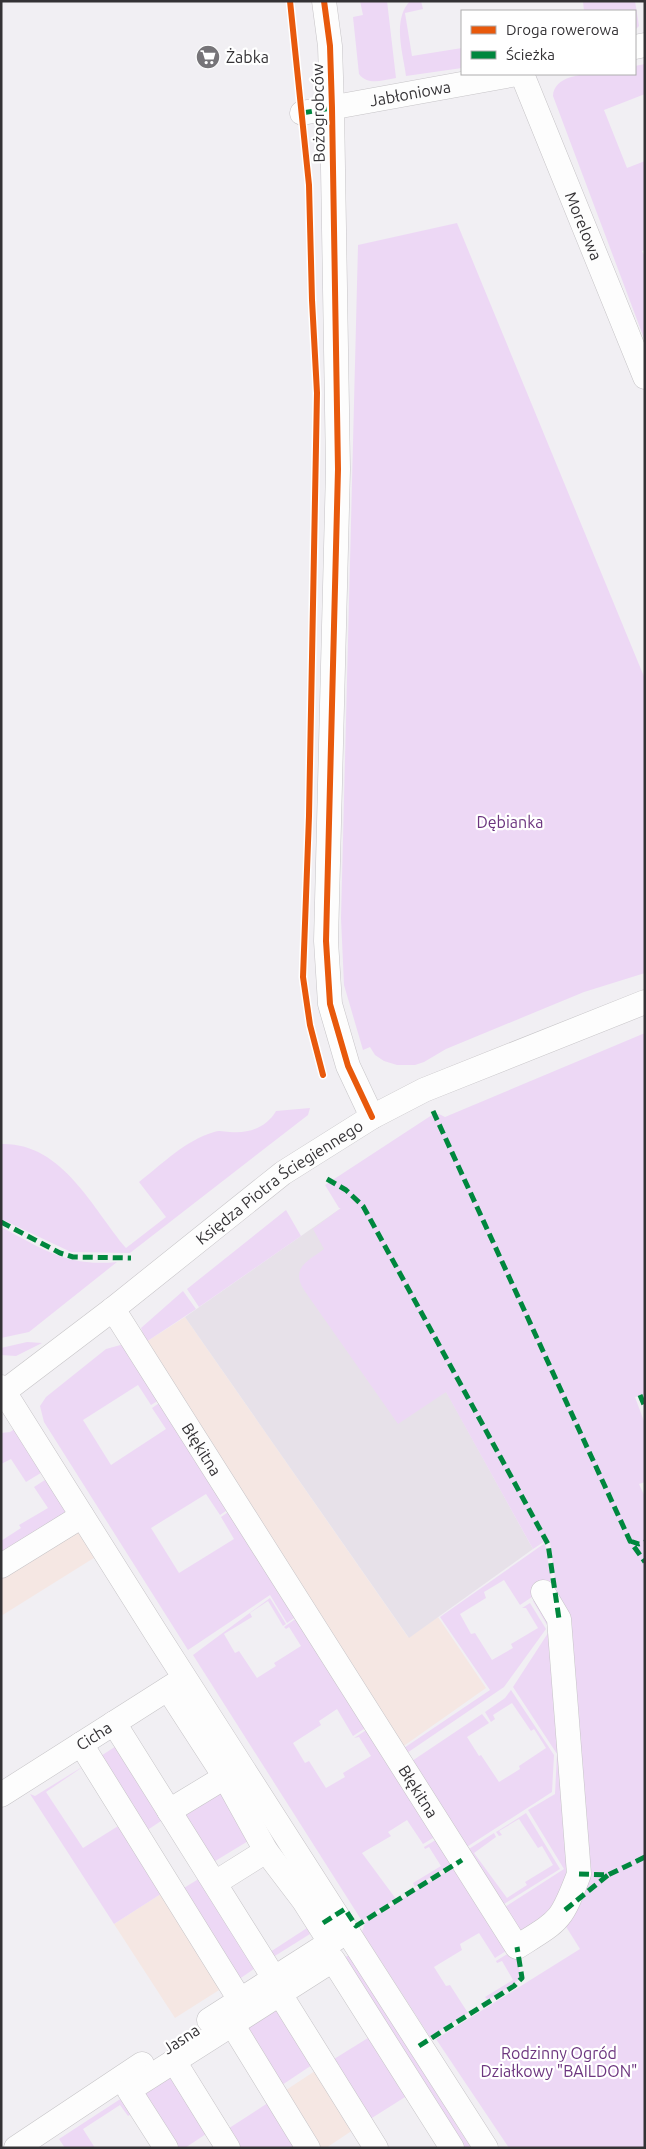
<svg xmlns="http://www.w3.org/2000/svg" width="646" height="2149" viewBox="0 0 646 2149" font-family="Ubuntu,sans-serif">
<rect width="100%" height="100%" fill="#f1eff3"/>
<path fill="#f5e7e3" d="M185,1317L408,1637L438,1617L486,1688L398,1750L146,1342Z
M79,1527L97,1556L1,1616V1575Z
M167,1890L227,1985L175,2018L114,1924Z
M321,2067L359,2126L326,2148H314L280,2094Z"/>
<path fill="#e7e1e9" d="M344,1206L533,1549L409,1638L185,1317Z"/>
<path fill="#edd8f5" d="M360,1H387L396,78C383,80 368,86 359,74L353,17L363,15Z
M410,1H421L423,9L405,13L412,56L462,48V68L406,76C403,53 392,20 410,1Z
M583,1H635L639,26L635,30V11H584Z
M645,64V94L604,110L627,168L645,161V250L642,251L645,257V341L553,96C554,67 614,74 635,74V66Z
M457,223L645,679V973L584,992L446,1049L424,1062L415,1065H397L384,1061L375,1055L370,1047L363,1050L344,985L341,918L358,245Z
M645,1033V1394L635,1397L645,1424V1482L639,1484L645,1497V2148H509L436,2039L580,1949L565,1925L586,1877L561,1621L550,1542L548,1539L533,1549L446,1392L398,1424L304,1290C290,1268 308,1261 324,1249L313,1229L341,1208H339L325,1185L432,1115L439,1114L445,1117Z
M310,1108L308,1115L130,1253L71,1252L1,1219V1144C62,1142 92,1208 126,1248L166,1217L139,1182C162,1164 186,1140 214,1132C220,1130 224,1132 230,1132C249,1134 267,1127 276,1111Z
M286,1210L301,1236L199,1307L187,1289Z
M1,1227C43,1249 67,1267 117,1262L29,1332L1,1338Z
M183,1291L196,1309L146,1342L141,1328Z
M27,1342L42,1343L16,1356L1,1355V1348Z
M124,1344L164,1397L151,1405L138,1385L83,1420L111,1465L166,1429L152,1408L165,1399L233,1506L220,1515L206,1494L151,1528L179,1573L234,1539L221,1517L234,1508L300,1614L287,1623L270,1595L188,1650L44,1422L40,1406L46,1397L106,1349Z
M15,1429L44,1471L26,1482L11,1459L1,1464V1433L10,1432Z
M48,1478L72,1515L1,1560V1541L21,1528L19,1525L48,1508L34,1487Z
M545,1543L556,1610L544,1589L520,1605L504,1580L484,1592L486,1598L460,1614L471,1634L475,1633L492,1660L513,1648L511,1644L538,1628L526,1608H522L530,1603L546,1629L504,1687L404,1755L401,1750L490,1690L440,1617Z
M543,1594L558,1620L577,1874L564,1910L518,1944L497,1912L564,1869L528,1810L555,1794L557,1754L513,1687L550,1630L533,1601Z
M270,1598L286,1624L283,1626L268,1601L250,1613L252,1617L224,1634L235,1653L239,1651L257,1678L276,1666L274,1663L301,1646L289,1627L286,1629L284,1627L301,1615L370,1725L353,1736L337,1709L319,1721L321,1725L293,1743L305,1763L309,1761L326,1788L345,1777L343,1773L371,1756L359,1737L354,1738L371,1727L443,1832L423,1844L407,1820L388,1832L391,1836L362,1853L396,1899L362,1921L193,1655Z
M511,1690L554,1755L552,1792L459,1852L409,1763L482,1714L489,1723L467,1737L479,1756L481,1755L499,1782L520,1769L519,1766L546,1748L534,1729L531,1731L512,1703L493,1715L495,1719L491,1722L485,1712L505,1698Z
M121,1743L167,1817L143,1833L96,1759Z
M87,1764L46,1792L83,1848L123,1823L167,1890L114,1924L30,1794L35,1796Z
M224,1782L258,1835L207,1866L174,1812Z
M526,1813L560,1869L496,1909L461,1854L494,1833L496,1837L474,1853L507,1898L527,1885L525,1882L553,1865L542,1846L538,1848L519,1819L499,1831L502,1835L499,1836L496,1832Z
M444,1835L460,1859L415,1887L413,1883L441,1866L429,1847L425,1849L424,1847Z
M462,1862L514,1946L495,1958L479,1933L460,1944L462,1950L434,1967L446,1986L450,1985L468,2013L430,2037L362,1932L365,1922Z
M205,1875L261,1964L235,1982L179,1891Z
M307,1928L310,1934L270,1959L267,1954Z
M515,1949L521,1977L513,1985L488,2000L485,1997L513,1980L502,1961L497,1963L496,1961Z
M349,1955L471,2148H454L337,1962Z
M278,1999L318,2061L276,2089L237,2025Z
M376,2033L413,2092L364,2123L326,2064Z
M172,2066L212,2130L185,2148H170L133,2090Z
M128,2094L138,2110L128,2116L120,2105L83,2129L95,2148H65L59,2139Z
M274,2099L305,2148H233L223,2132Z"/>
<g fill="none" stroke-linecap="round" stroke-linejoin="round">
<g stroke="#c6c4c7" stroke-width="25">
<g id="minor">
<path d="M324,1L330,46L332,108L338,469L326,941L330,1004L348,1066L372,1117"/>
<path d="M635,47L645,45"/>
<path id="s1" d="M522,74L645,377"/>
<path id="s2" d="M302,113L517,74"/>
<path id="s3" d="M113,1309L517,1947C560,1920 561,1922 579,1874L559,1619L543,1592"/>
<path d="M1,1387L156,1633L486,2148"/>
<path id="s4" d="M1,1394L113,1309L283,1173L372,1117L424,1090L645,1002"/>
<path d="M1,1566L82,1516"/>
<path d="M168,1689L225,1777L266,1851L304,1901L330,1942"/>
<path d="M114,1723L274,1978"/>
<path d="M81,1744L240,2000"/>
<path id="s5" d="M1,1795L180,1681"/>
<path d="M169,1811L225,1777"/>
<path d="M215,1883L266,1851"/>
<path d="M280,1994L376,2148"/>
<path d="M209,2020L348,1931"/>
<path d="M232,2024L308,2148"/>
<path d="M174,2061L228,2148"/>
<path d="M16,2148L142,2064"/>
<path d="M166,2148L129,2090L333,1960L452,2148"/>
</g>
</g>
<use href="#minor" stroke="#fdfdfd" stroke-width="24"/>
<path stroke="#00873e" stroke-width="5" stroke-dasharray="10 5" stroke-linecap="butt" d="M302,113L332,108
M433,1111L630,1541L645,1562
M327,1179L346,1190L363,1206L548,1544L559,1619
M1,1222L60,1253L73,1257L131,1258
M640,1395L645,1407
M630,1541L639,1544L645,1542
M579,1874L608,1875L645,1857
M565,1910L608,1875
M323,1923L345,1909L356,1926L462,1860
M419,2046L514,1986L522,1978L517,1947"/>
<g stroke="#fff" stroke-width="9">
<path id="cycleway" d="M290,1L309,185L312,300L317,393L309,816L303,977L310,1025L323,1075
M324,1L330,46L332,108L338,469L326,941L330,1004L348,1066L372,1117"/>
</g>
<use href="#cycleway" stroke="#e8590c" stroke-width="6"/>
</g>
<defs>
<g id="supermarket-disc" transform="scale(1.25)"><circle r="9.5" fill="#767478" stroke="#fff"/><path d="M-6-5.5h2.5l.6 2H6L4.5 2H-2.5L-4.4-4H-6ZM-1.5 3.2a1.3 1.3 0 1 0 .1 0ZM3 3.2a1.3 1.3 0 1 0 .1 0Z" fill="#fff"/></g>
</defs>
<g fill-rule="evenodd">
<use href="#supermarket-disc" x="208" y="57"/>
</g>
<g text-anchor="middle" stroke-width="4.5" stroke-linejoin="round" paint-order="stroke">
<g font-size="16" fill="#343235" stroke="#fff" text-anchor="start">
<text x="226" y="63">Żabka</text>
</g>
<g font-size="16" fill="#343235" stroke="#fff">
<text dy="6" stroke="none"><textPath href="#s2" startOffset="110">Jabłoniowa</textPath></text>
<text transform="translate(318 113) rotate(-91)" y="6">Bożogrobców</text>
<text dy="6" stroke="none"><textPath href="#s1" startOffset="164">Morelowa</textPath></text>
<text dy="6" stroke="none"><textPath href="#s4" startOffset="350">Księdza Piotra Ściegiennego</textPath></text>
<text dy="6" stroke="none"><textPath href="#s3" startOffset="166">Błękitna</textPath></text>
<text dy="6" stroke="none"><textPath href="#s5" startOffset="110">Cicha</textPath></text>
<text dy="6" stroke="none"><textPath href="#s3" startOffset="571">Błękitna</textPath></text>
<text transform="translate(181 2039) rotate(-33)" y="6">Jasna</text>
</g>
<g font-size="16" fill="#6c357f" stroke="#fff">
<text x="510" y="828">Dębianka</text>
<text x="559" y="2059">Rodzinny Ogród<tspan x="559" dy="18">Działkowy "BAILDON"</tspan></text>
</g>
</g>
<rect width="646" height="2149" fill="none" stroke="#343235" stroke-width="5"/>
<rect x="461" y="10" width="175" height="65" fill="#ffffff" stroke="#aeadae"/>
<rect x="471" y="26" width="25" height="8" fill="#e8590c" stroke="#aeadae"/>
<text x="506" y="35" font-size="15" fill="#343235">Droga rowerowa</text>
<rect x="471" y="51" width="25" height="8" fill="#00873e" stroke="#aeadae"/>
<text x="506" y="60" font-size="15" fill="#343235">Ścieżka</text>
</svg>
